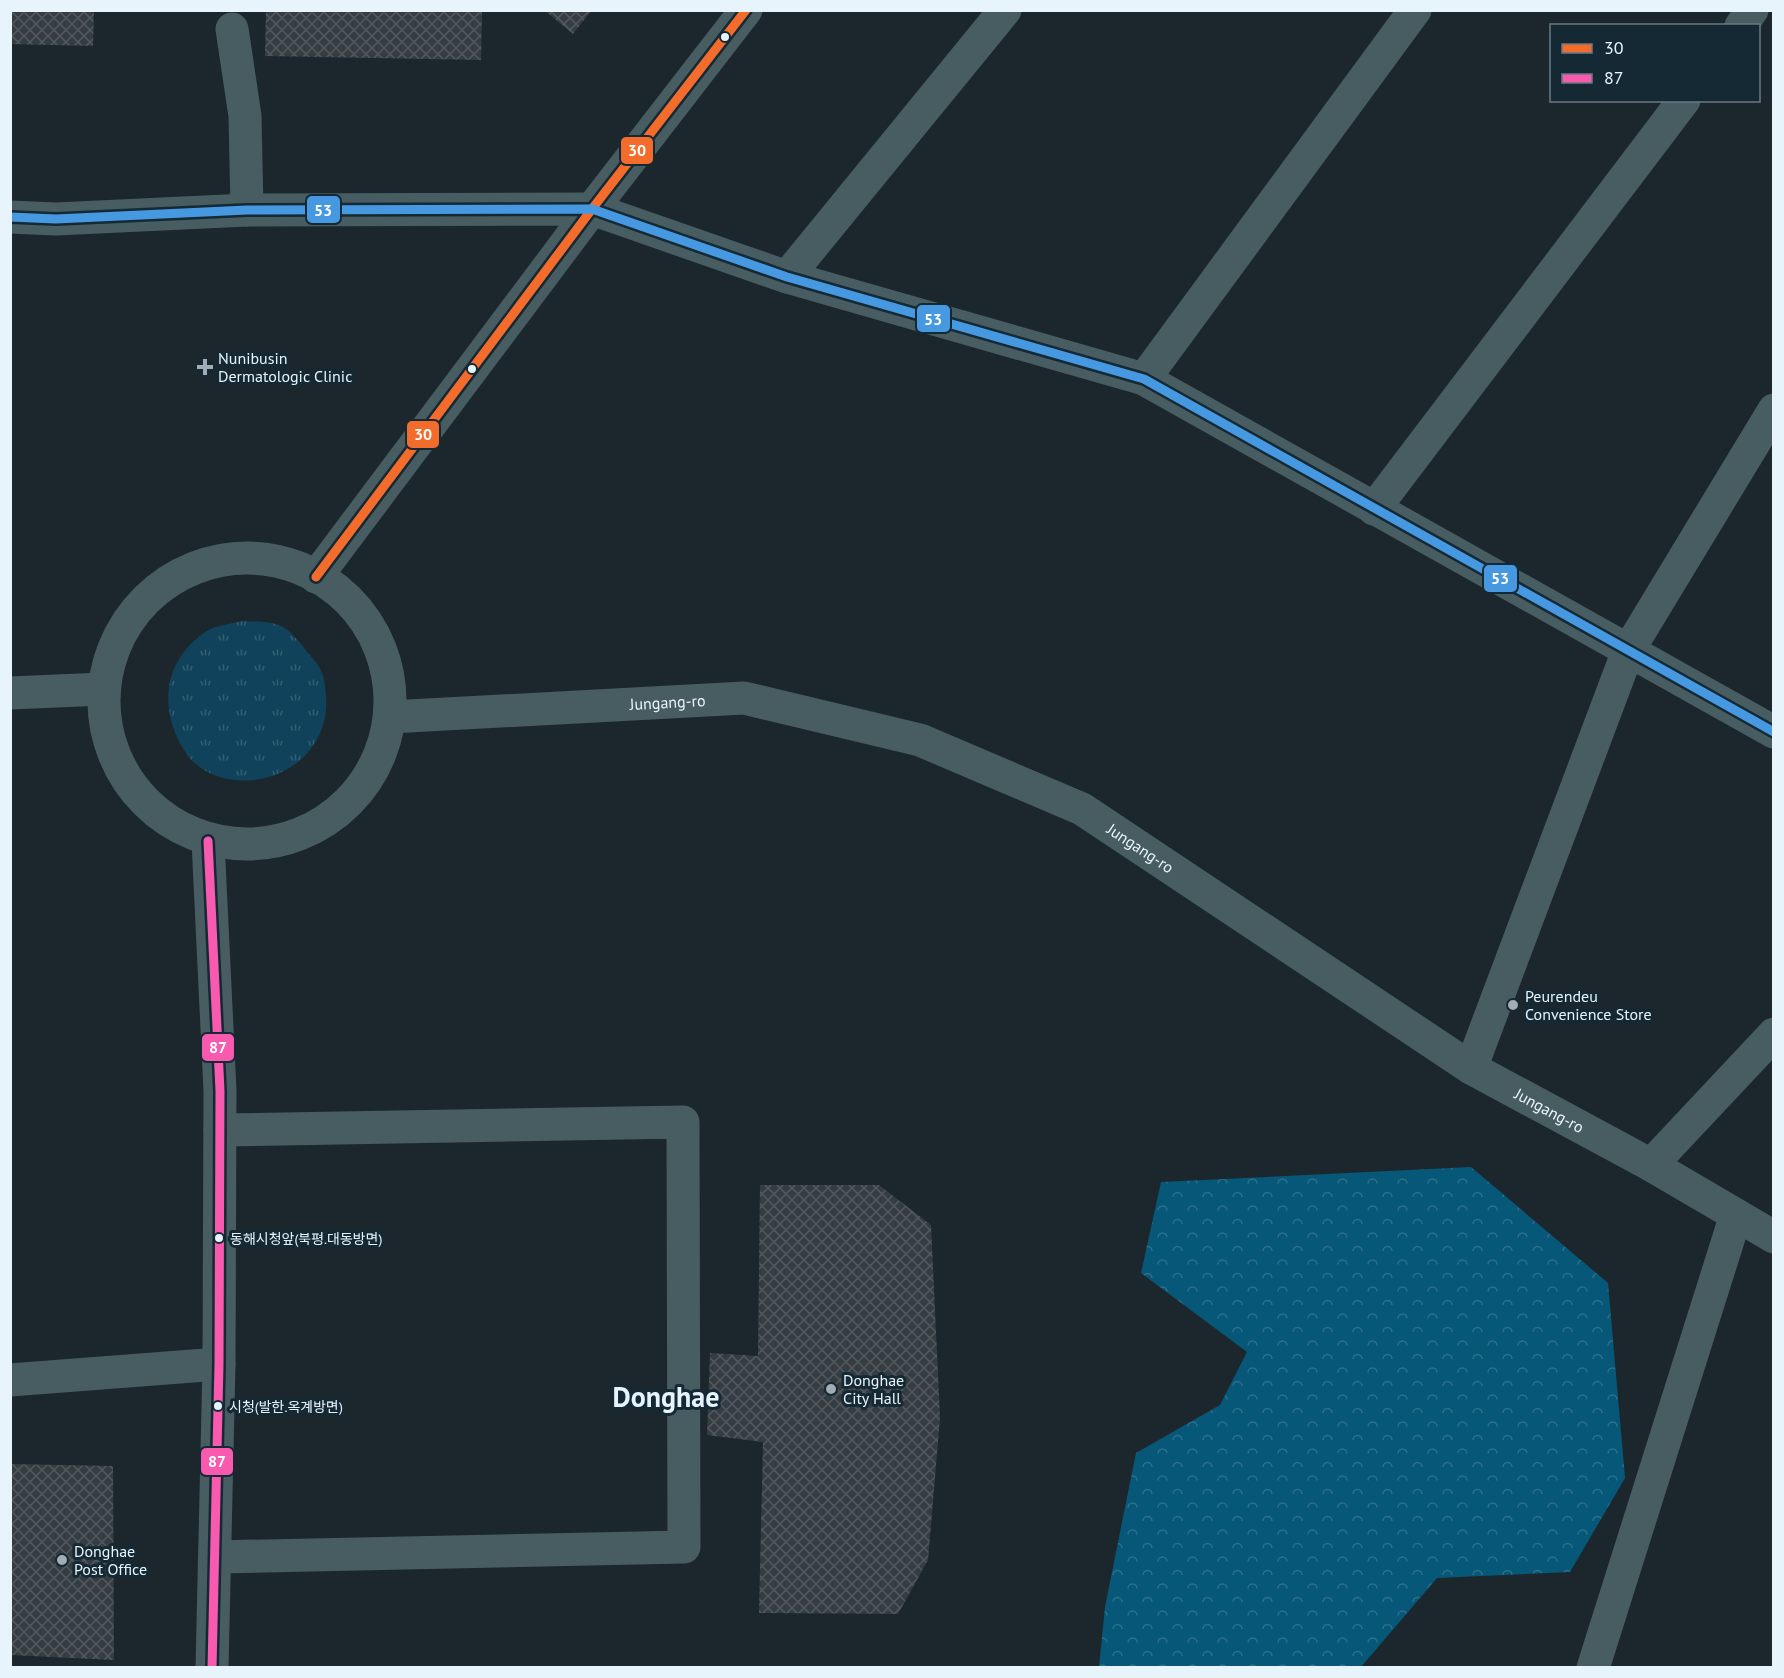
<svg xmlns="http://www.w3.org/2000/svg" width="1784" height="1678" viewBox="0 0 1784 1678" font-family="'PT Sans','Noto Sans KR',sans-serif">
<defs>
<pattern id="grass-tufts" width="24" height="20" patternUnits="userSpaceOnUse" patternTransform="scale(1.5)"><rect width="24" height="20" fill="#10435b"/><path d="M3 7l-1-3M5 7V3M7 7l1-3M15 17l-1-3M17 17v-4M19 17l1-3" fill="none" stroke="#335f73"/></pattern>
<pattern id="forest-crowns" width="20" height="18" patternUnits="userSpaceOnUse" patternTransform="scale(1.5)"><rect width="20" height="18" fill="#075778"/><path d="M2 6a3 3 0 1 1 6 0M12 15a3 3 0 1 1 6 0" fill="none" stroke="#2b708c"/></pattern>
<pattern id="building-cross-hatch" width="8" height="8" patternUnits="userSpaceOnUse" patternTransform="scale(1.5)"><rect width="8" height="8" fill="#353d43"/><path d="M0 0l8 8M0 8l8-8" fill="none" stroke="#525a5f"/></pattern>
</defs>
<rect width="100%" height="100%" fill="#1c272d"/>
<path fill="url(#grass-tufts)" d="M242,621C253,622 268,621 278,625C289,628 298,641 305,649C310,656 318,663 321,671C325,679 325,688 326,697C330,748 285,785 236,780C218,779 196,769 186,753C158,711 162,660 207,631C217,625 231,624 242,621Z"/>
<path fill="url(#forest-crowns)" d="M1471,1167L1608,1283L1625,1478L1570,1572L1437,1578L1361,1667H1099L1105,1607L1136,1453L1220,1405L1247,1352L1141,1273L1161,1182Z"/>
<path fill="url(#building-cross-hatch)" d="M10,10H94L93,46L10,44Z
M266,10H482L481,60L265,56Z
M544,10H592L573,34Z
M760,1185H879L931,1225L940,1418L928,1560L898,1614L759,1613L763,1442L707,1435L710,1353L758,1356Z
M10,1464L113,1466L114,1660L10,1655Z"/>
<g fill="none" stroke-linecap="round" stroke-linejoin="round">
<g stroke="#475d62" stroke-width="33">
<path d="M1741,26L1752,10"/>
<path d="M232,29L245,116L247,210"/>
<path d="M10,217L56,219L247,210L592,209L787,277L1144,379L1774,732"/>
<path d="M787,277L1005,10"/>
<path d="M1144,379L1415,10"/>
<path d="M1374,509L1684,100"/>
<circle cx="247" cy="701" r="143"/>
<path d="M316,577L592,209L746,10"/>
<path d="M10,693L103,689"/>
<path id="s1" d="M390,717L744,698L920,740L1082,809L1471,1068L1651,1165L1774,1034"/>
<path d="M208,841L220,1091L219,1364L212,1668"/>
<path d="M1471,1068L1628,651L1774,410"/>
<path d="M1651,1165L1774,1237"/>
<path d="M10,1380L219,1364"/>
<path d="M215,1557L684,1547L683,1122L220,1130"/>
<path d="M1593,1668L1736,1215"/>
</g>
<g stroke="#152934" stroke-width="14">
<path id="bus-1" d="M316,577L592,209L746,10"/>
</g>
<g stroke="#152934" stroke-width="14">
<path id="bus-2" d="M208,841L220,1091L219,1364L212,1668"/>
</g>
<g stroke="#152934" stroke-width="14">
<path id="bus-3" d="M10,217L56,219L247,210L592,209L787,277L1144,379L1774,732"/>
</g>
<use href="#bus-1" stroke="#f36c2b" stroke-width="9"/>
<use href="#bus-2" stroke="#f75aaf" stroke-width="9"/>
<use href="#bus-3" stroke="#4699e1" stroke-width="9"/>
</g>
<g fill="#e8f4fc" stroke="#152934" stroke-width="2">
<circle cx="725" cy="37" r="5"/>
<circle cx="472" cy="369" r="5"/>
<circle cx="219" cy="1238" r="5"/>
<circle cx="218" cy="1406" r="5"/>
</g>
<g fill="#a1acb4" stroke="#152934" stroke-width="2">
<path d="M202 358h6v6h6v6h-6v6h-6v-6h-6v-6h6z"/>
<circle cx="1513" cy="1005" r="6"/>
<circle cx="831" cy="1389" r="6"/>
<circle cx="62" cy="1560" r="6"/>
</g>
<g text-anchor="middle" stroke-width="6" stroke-linejoin="round" paint-order="stroke">
<g font-size="14" fill="#e8f4fc" stroke="#152934" text-anchor="start">
<text x="230" y="1244">동해시청앞(북평.대동방면)</text>
<text x="229" y="1412">시청(발한.옥계방면)</text>
</g>
<g font-size="16" fill="#e8f4fc" stroke="#152934" text-anchor="start">
<text x="218" y="364">Nunibusin<tspan x="218" dy="18">Dermatologic Clinic</tspan></text>
<text x="1525" y="1002">Peurendeu<tspan x="1525" dy="18">Convenience Store</tspan></text>
<text x="843" y="1386">Donghae<tspan x="843" dy="18">City Hall</tspan></text>
<text x="74" y="1557">Donghae<tspan x="74" dy="18">Post Office</tspan></text>
</g>
<g font-size="16" fill="#e8f4fc" stroke="#152934">
<text dy="6" stroke="none"><textPath href="#s1" startOffset="278">Jungang-ro</textPath></text>
<text dy="6" stroke="none"><textPath href="#s1" startOffset="782">Jungang-ro</textPath></text>
<text dy="6" stroke="none"><textPath href="#s1" startOffset="1268">Jungang-ro</textPath></text>
</g>
<g font-size="28" font-weight="bold" fill="#e8f4fc" stroke="#152934">
<text x="666" y="1407">Donghae</text>
</g>
</g>
<g stroke="#152934" stroke-width="2">
<rect x="620" y="136" width="34" height="29" rx="6" fill="#f36c2b"/>
<rect x="306" y="195" width="35" height="29" rx="6" fill="#4699e1"/>
<rect x="916" y="304" width="35" height="29" rx="6" fill="#4699e1"/>
<rect x="406" y="420" width="34" height="29" rx="6" fill="#f36c2b"/>
<rect x="1483" y="564" width="35" height="29" rx="6" fill="#4699e1"/>
<rect x="201" y="1033" width="34" height="29" rx="6" fill="#f75aaf"/>
<rect x="200" y="1447" width="34" height="29" rx="6" fill="#f75aaf"/>
</g>
<g font-size="16" text-anchor="middle" font-weight="bold" fill="#fff">
<text x="637" y="156">30</text>
<text x="323" y="216">53</text>
<text x="933" y="325">53</text>
<text x="423" y="440">30</text>
<text x="1500" y="584">53</text>
<text x="218" y="1053">87</text>
<text x="217" y="1467">87</text>
</g>
<rect width="1784" height="1678" fill="none" stroke="#e8f4fc" stroke-width="24"/>
<rect x="1550" y="24" width="210" height="78" fill="#152934" stroke="#697a84" stroke-width="1.5"/>
<rect x="1562" y="44" width="30" height="9" fill="#f36c2b" stroke="#697a84" stroke-width="1.5"/>
<text x="1604" y="54" font-size="18" fill="#e8f4fc">30</text>
<rect x="1562" y="74" width="30" height="9" fill="#f75aaf" stroke="#697a84" stroke-width="1.5"/>
<text x="1604" y="84" font-size="18" fill="#e8f4fc">87</text>
</svg>
